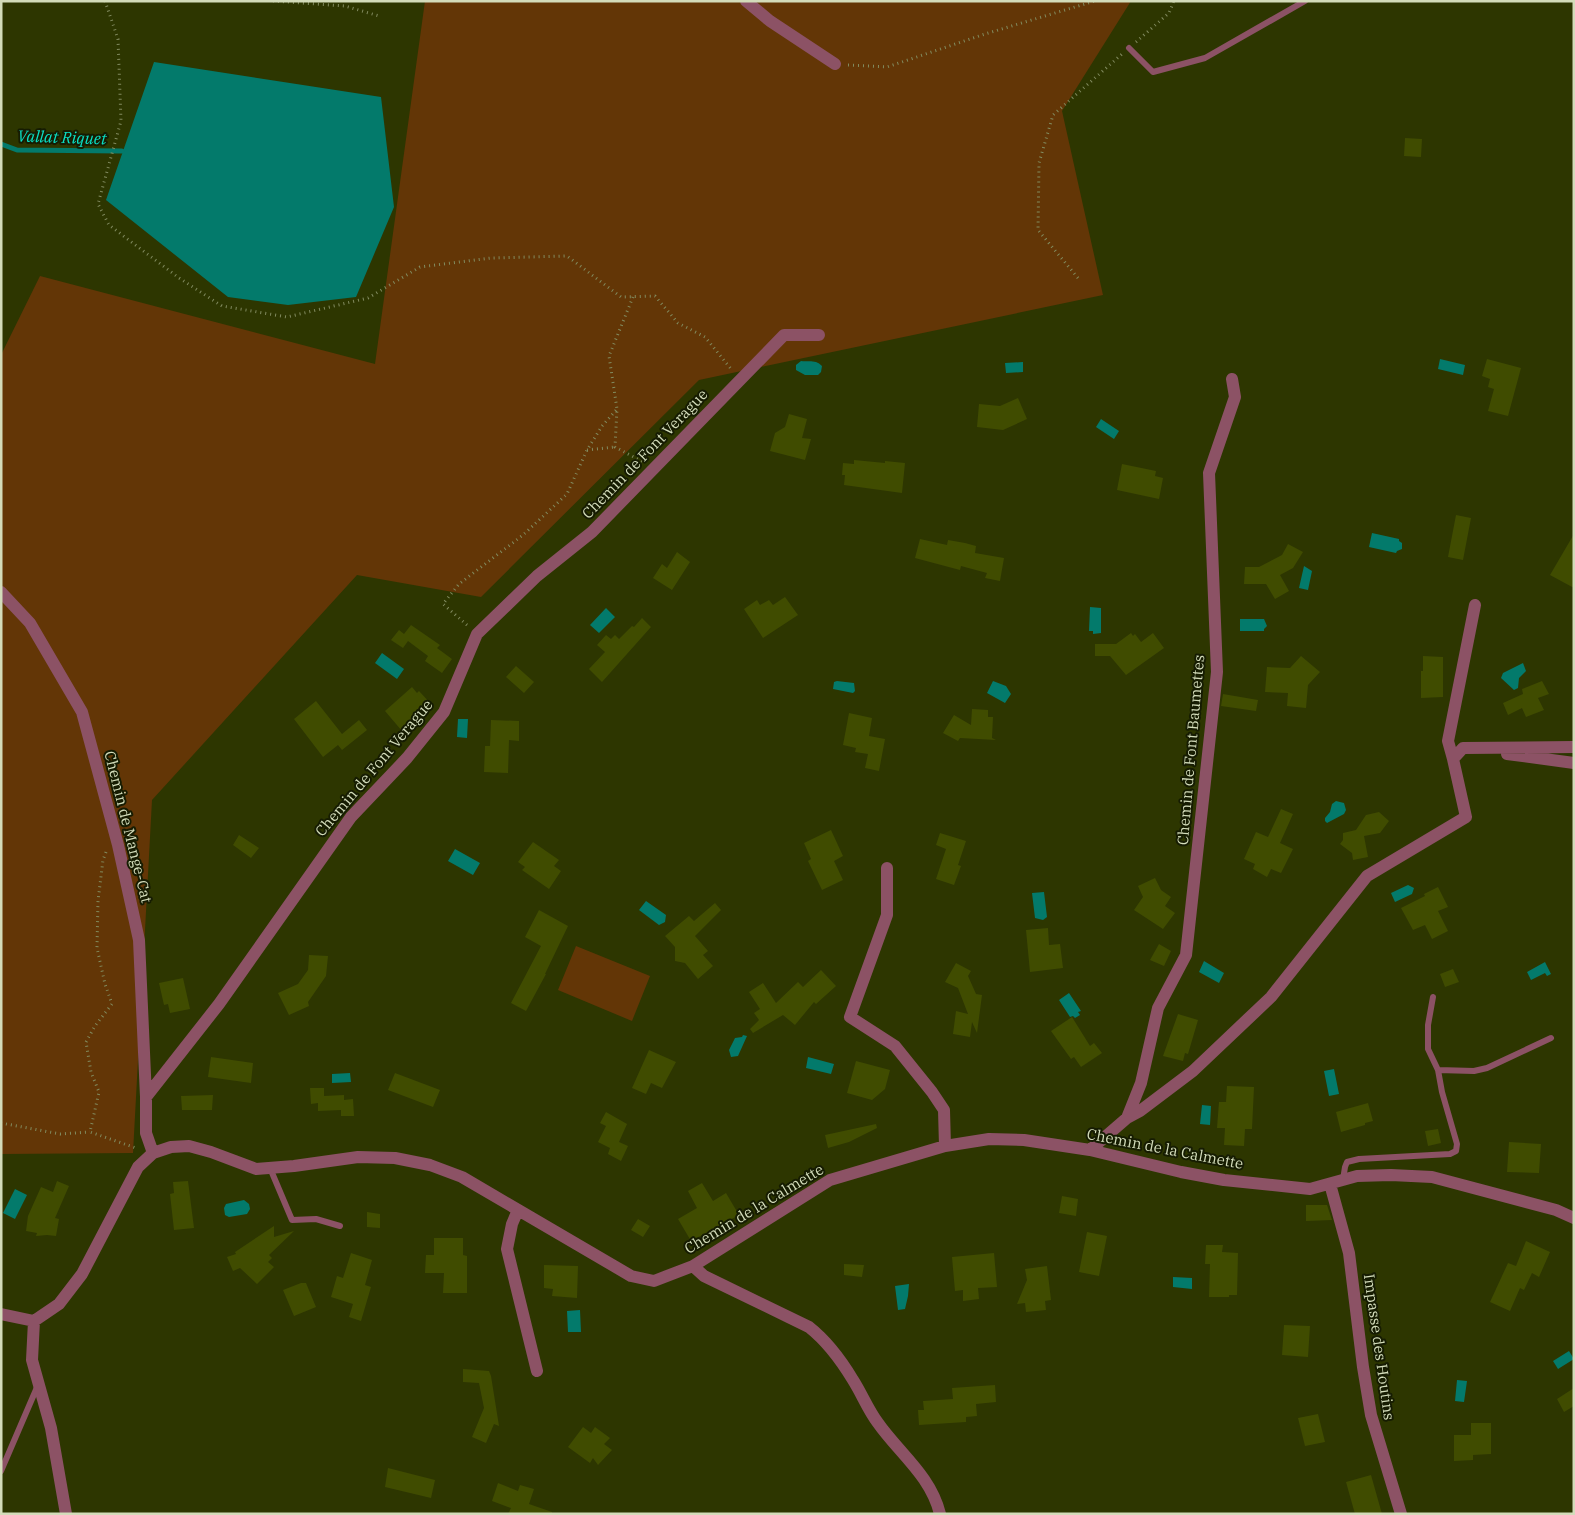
<svg xmlns="http://www.w3.org/2000/svg" width="1575" height="1515" viewBox="0 0 1575 1515" font-family="'IBM Plex Serif',serif">
<rect width="100%" height="100%" fill="#2d3600"/>
<path fill="#633606" d="M425,1H1131L1062,111L1103,295L699,380L481,597L357,575L152,800L133,1153L1,1154V355L40,276L375,364Z
M576,946L650,976L632,1021L558,990Z"/>
<path fill="#037a6b" d="M154,62L381,97L394,207L356,297L288,305L228,297L106,200Z
M1440,359L1465,365L1463,375L1438,369Z
M801,361C808,362 816,359 822,366L821,372L818,375H805L796,370V365Z
M1023,362V372L1006,373L1005,363Z
M1101,419L1119,431L1114,439L1096,427Z
M1372,533L1399,539V541L1402,543V549L1397,551L1396,553L1369,547Z
M1304,566L1312,571L1308,590L1299,588Z
M1090,607L1101,608V633L1093,634V631H1089Z
M606,608L615,617L599,633L590,625Z
M1240,619H1264L1267,626L1264,629V631H1240Z
M382,653L404,669L397,679L375,663Z
M1523,663L1526,671L1519,678L1518,688L1514,690L1501,678L1503,673Z
M837,681L854,683L855,691L853,693L833,689L834,682Z
M993,681L1006,686L1011,694L1005,703L987,693Z
M458,719H468L467,738L457,737Z
M1336,801L1344,803L1346,810L1344,814L1327,823L1325,821V818L1330,812L1332,804Z
M455,849L480,863L473,875L448,861Z
M1408,885L1414,888L1412,894L1395,902L1391,893Z
M1044,892L1047,917L1043,920L1035,918L1032,893Z
M646,901L666,915L665,922L659,925L639,910Z
M1204,961L1224,973L1219,983L1199,972Z
M1545,962L1551,974L1547,976L1545,973L1531,980L1527,972Z
M1069,993L1081,1011L1078,1012L1080,1015L1075,1018L1073,1016L1070,1017L1059,1000Z
M743,1035L747,1036L738,1056L731,1057L729,1050L735,1038L742,1037Z
M808,1057L834,1064L831,1074L806,1068Z
M1334,1069L1339,1094L1329,1096L1324,1071Z
M350,1073L351,1082L332,1083V1074Z
M1202,1105L1211,1106L1210,1125L1200,1124Z
M15,1189L27,1195L15,1219L3,1213Z
M244,1200L249,1204L250,1209L247,1214L229,1217L225,1215L224,1208L226,1204Z
M1173,1277L1192,1278V1289L1173,1287Z
M909,1284L908,1296L905,1309L898,1310L895,1286Z
M580,1310L581,1332H568L567,1311Z
M1569,1351L1574,1359L1558,1369L1553,1361Z
M1457,1380L1467,1381L1464,1402L1455,1401Z"/>
<g fill="none" stroke-linecap="round" stroke-linejoin="round">
<path stroke="#037a6b" stroke-width="5" d="M1,144L17,150L122,151"/>
</g>
<path fill="#404c00" d="M1405,138L1422,139L1421,157L1404,156Z
M1487,359L1521,368L1508,416L1488,411L1494,389L1488,387L1490,379L1482,376Z
M1018,398L1027,419L1003,430L977,427L979,404L1000,406Z
M789,414L807,419L802,438L811,439L805,460L770,451L775,433L785,427Z
M854,460L885,463V461L905,463L902,493L844,485L845,475H842L843,463L854,464Z
M1122,464L1156,471L1155,476L1163,478L1159,499L1117,490Z
M1456,515L1471,518L1463,560L1448,557Z
M1574,534V588L1550,575Z
M920,539L947,545L948,540L965,543L976,546L975,553L1004,558L1000,581L985,578L987,573L961,566L960,570L915,558Z
M1288,544L1303,552L1293,568L1280,575L1289,591L1275,599L1266,584H1244L1245,567H1259L1282,555Z
M677,552L690,562L672,590L653,578L662,564L667,568Z
M785,597L798,615L763,638L744,609L757,600L760,605L769,600L773,605Z
M642,618L651,627L602,682L589,669L605,652L597,645L606,635L611,639L615,635L619,639L632,626L634,627Z
M411,625L440,645L437,648L452,659L442,673L425,661L428,656L408,641L403,648L391,640L399,630L404,634Z
M1131,633L1133,636L1135,634L1141,642L1153,633L1164,648L1126,675L1110,656H1095V644H1116Z
M1301,656L1320,672L1308,685L1306,708L1287,706L1288,693L1265,692L1267,667L1290,668Z
M1423,656L1443,657V697L1421,698V671H1423Z
M516,666L534,682L524,693L506,677Z
M1542,681L1549,694L1538,698L1544,710L1526,717L1522,708L1508,715L1503,703L1523,694L1522,689Z
M412,687L417,693L419,691L432,705L402,731L385,711Z
M1223,694L1258,700L1256,711L1221,706Z
M316,701L342,734L359,720L367,730L342,750L338,745L323,757L294,719Z
M972,709L988,710V717H993L992,738L996,740L960,738L958,741L943,733L954,715L971,725Z
M849,713L872,718L869,736L885,739L879,771L865,768L868,754L855,752L856,748L843,745Z
M491,720L519,721V741L509,740L508,773L484,772L485,746H490Z
M1281,809L1293,814L1280,843L1293,849L1281,873L1271,869L1267,877L1253,869L1255,864L1244,859L1256,832L1268,837Z
M1379,812L1389,821L1380,833L1364,836L1368,857L1353,860L1352,853L1340,844L1343,840V833L1356,830L1366,815Z
M831,830L843,856L834,861L843,880L822,890L808,861L811,859L804,843Z
M940,833L966,841L958,865L961,866L954,885L936,879L946,849L936,845Z
M239,835L259,848L251,858L233,845Z
M533,842L559,860L554,866L561,871L549,889L522,870L525,867L518,862Z
M1155,878L1161,890L1171,897L1165,906L1175,913L1163,929L1134,910L1143,897L1138,886Z
M1438,887L1448,907L1438,911L1448,931L1432,939L1425,925L1413,930L1401,908L1425,896L1424,894Z
M715,903L721,910L695,936L708,951L703,955L713,966L698,979L685,963L675,961V947L665,936L689,916L694,921Z
M539,910L568,926L545,974H546L526,1011L511,1003L541,946L525,937Z
M1048,928L1049,945L1060,944L1063,968L1030,972L1026,930Z
M1159,944L1171,951L1164,966L1150,960Z
M309,955L328,956L326,976L308,1002L309,1006L289,1015L278,993L298,984L308,970Z
M956,963L971,971L968,976L976,994L982,995L977,1033L972,1022L970,1037L953,1034L956,1011L968,1014L958,988L945,982Z
M1453,969L1459,982L1445,987L1440,974Z
M821,970L836,986L816,1004L814,1002L795,1025L783,1015L753,1033L750,1029L759,1020L754,1013L760,1009L749,992L763,983L776,1003L798,982L803,987Z
M183,978L190,1009L170,1013L168,1004L164,1005L159,983Z
M1178,1014L1198,1020L1188,1054L1185,1053L1183,1061L1163,1056Z
M1072,1017L1090,1046L1094,1043L1102,1053L1081,1067L1074,1057L1071,1059L1051,1031Z
M649,1050L676,1062L662,1088L651,1083L646,1094L632,1088Z
M211,1057L253,1063L251,1083L208,1077Z
M856,1061L890,1070L885,1089L872,1100L847,1093Z
M395,1073L440,1090L433,1107L388,1090Z
M1227,1086L1254,1087L1252,1129H1245L1244,1146L1224,1145L1225,1128H1217L1219,1102H1226Z
M310,1088H324V1096L344,1095V1100L353,1099L354,1116H341V1110L318,1111V1103L311,1104Z
M213,1095L212,1110H182L181,1096Z
M1368,1103L1373,1121L1365,1123V1125L1341,1132L1336,1112Z
M606,1112L627,1124L619,1142L628,1146L621,1161L608,1154L610,1148L598,1142L606,1126L600,1123Z
M876,1124L877,1128L849,1142L828,1148L825,1135Z
M1438,1129L1441,1143L1428,1146L1425,1131Z
M1509,1142L1541,1144L1539,1173L1507,1172Z
M57,1181L69,1186L55,1218L59,1219L56,1236L47,1235L36,1236L37,1233L26,1231L28,1216L41,1187L53,1192Z
M188,1181L194,1228L174,1230L170,1194L174,1193L173,1182Z
M702,1183L713,1201L726,1193L739,1215L691,1241L678,1219L697,1208L688,1191Z
M1062,1196L1078,1199L1076,1216L1059,1213Z
M1306,1205H1327L1332,1220L1306,1221Z
M367,1212L380,1214V1228L367,1227Z
M638,1219L650,1226L643,1237L631,1230Z
M274,1226V1237L294,1231L269,1255L272,1258L268,1262L274,1267L257,1284L240,1268L233,1271L227,1257L236,1254L235,1252Z
M1087,1232L1107,1236L1099,1276L1079,1272Z
M434,1238H463V1255L467,1256V1293H443L444,1273H425L426,1255H434Z
M1526,1241L1550,1252L1539,1277L1532,1273L1524,1290L1520,1288L1510,1311L1490,1302L1508,1263L1516,1266Z
M1206,1245H1223L1222,1252L1238,1253L1237,1295H1229V1297H1209L1210,1264H1205Z
M351,1253L372,1260L365,1285L371,1287L361,1321L349,1317L353,1304L331,1297L337,1276L343,1278Z
M994,1253L997,1287L978,1288L979,1299L963,1301V1290L955,1291L952,1257Z
M844,1264L864,1265L862,1277L844,1275Z
M544,1265L578,1266L577,1298L552,1296L553,1289L544,1288Z
M1047,1266L1051,1300L1045,1301L1046,1310L1026,1312L1025,1303L1017,1304L1027,1280L1025,1269Z
M301,1283H306L316,1307L294,1316L283,1290Z
M1284,1325L1310,1326L1308,1357L1282,1355Z
M463,1369L489,1371L491,1376L499,1426L494,1424L486,1443L472,1437L484,1408L479,1383L463,1382Z
M995,1385L996,1402L976,1404L977,1416L966,1417V1422L919,1425L918,1410H924L923,1401L953,1399L952,1388Z
M1574,1388V1406L1564,1412L1557,1399Z
M1318,1414L1325,1442L1305,1446L1298,1418Z
M1471,1423H1491V1454L1473,1455V1460L1454,1461V1435H1471Z
M583,1427L591,1433L595,1427L610,1438L604,1444L612,1450L598,1465L593,1458L590,1463L568,1447Z
M388,1468L435,1480L431,1498L385,1487Z
M1371,1475L1382,1514H1355L1346,1482Z
M498,1483L518,1491L520,1485L534,1489L529,1504L552,1512V1514H508L511,1508L492,1501Z"/>
<g fill="none" stroke-linecap="round" stroke-linejoin="round">
<path stroke="#828b5f" stroke-width="3" stroke-dasharray="1 4" stroke-linecap="butt" d="M105,1L118,39L121,121L98,204L109,225L179,278L222,306L287,317L368,298L420,267L491,258L567,256L621,297L655,296L678,323L705,337L732,370
M273,1L345,6L379,16
M1136,42L1169,13L1174,1
M848,65L887,67L985,34L1095,1
M1078,278L1038,230L1039,163L1053,115L1122,54
M633,297L609,356L617,409L615,447L643,462
M587,450L615,447
M467,625L443,604L459,584L523,535L567,494L587,450L602,426L617,409
M106,852L103,860L98,901L97,948L105,984L112,1004L95,1026L86,1042L91,1072L99,1092L90,1132L136,1148
M1,1123L60,1134L90,1132"/>
<path stroke="#8c5265" stroke-width="6" d="M1129,48L1153,72L1205,58L1305,1
M1438,1070L1474,1071L1487,1068L1551,1038
M270,1168L292,1220L316,1219L340,1226
M1343,1180L1345,1167L1347,1162L1359,1159L1450,1154L1456,1151L1457,1144L1442,1092L1438,1070L1428,1049V1025L1433,997
M1,1471L38,1385"/>
<path stroke="#8c5265" stroke-width="12" d="M746,1L770,21L835,64
M1,592L30,623L82,712L118,845L139,940L146,1097
M1507,754L1574,763
M1453,759L1448,741L1475,605
M887,868V915L850,1017L895,1046L932,1092L944,1110L945,1146
M1127,1118L1141,1083L1158,1008L1186,955L1217,672L1209,473L1235,397L1232,379
M1090,1150L1127,1118L1140,1111L1193,1071L1271,997L1367,876L1466,817L1453,759L1463,748L1574,747
M153,1153L146,1133V1097L219,1004L351,817L407,758L444,712L477,634L537,576L592,532L784,335H819
M1330,1184L1349,1253L1363,1367L1371,1415L1401,1514
M518,1210L512,1224L507,1249L537,1371
M693,1266L704,1276L809,1327C828,1342 841,1360 853,1380C862,1394 868,1410 878,1423C899,1453 931,1476 940,1514
M1,1314L34,1321L59,1304L82,1274L138,1167L153,1153L171,1147L189,1146L211,1152L256,1169L294,1166L358,1157L395,1158L430,1165L462,1177L631,1276L654,1281L693,1266L830,1180L945,1146L989,1139L1024,1140L1090,1150L1181,1172L1224,1180L1310,1189L1357,1176L1391,1175L1432,1177L1556,1210L1574,1218
M34,1321L32,1360L51,1428L66,1514"/>
</g>
<g text-anchor="middle" stroke-width="4" stroke-linejoin="round" paint-order="stroke">
<g font-size="15" fill="#d3dcba" stroke="#161c02">
<text transform="translate(645 454) rotate(-46)" y="5">Chemin de Font Verague</text>
<text transform="translate(1191 750) rotate(-85)" y="5">Chemin de Font Baumettes</text>
<text transform="translate(374 768) rotate(-50)" y="5">Chemin de Font Verague</text>
<text transform="translate(128 827) rotate(76)" y="5">Chemin de Mange-Cat</text>
<text transform="translate(1165 1149) rotate(11)" y="5">Chemin de la Calmette</text>
<text transform="translate(754 1209) rotate(-31)" y="5">Chemin de la Calmette</text>
<text transform="translate(1379 1347) rotate(82)" y="5">Impasse des Houtins</text>
</g>
<g font-size="16" font-style="italic" fill="#0ae1c6" stroke="#161c02">
<text transform="translate(62 137) rotate(2)" y="6">Vallat Riquet</text>
</g>
</g>
<rect width="1575" height="1515" fill="none" stroke="#d3dcba" stroke-width="5"/>
</svg>
